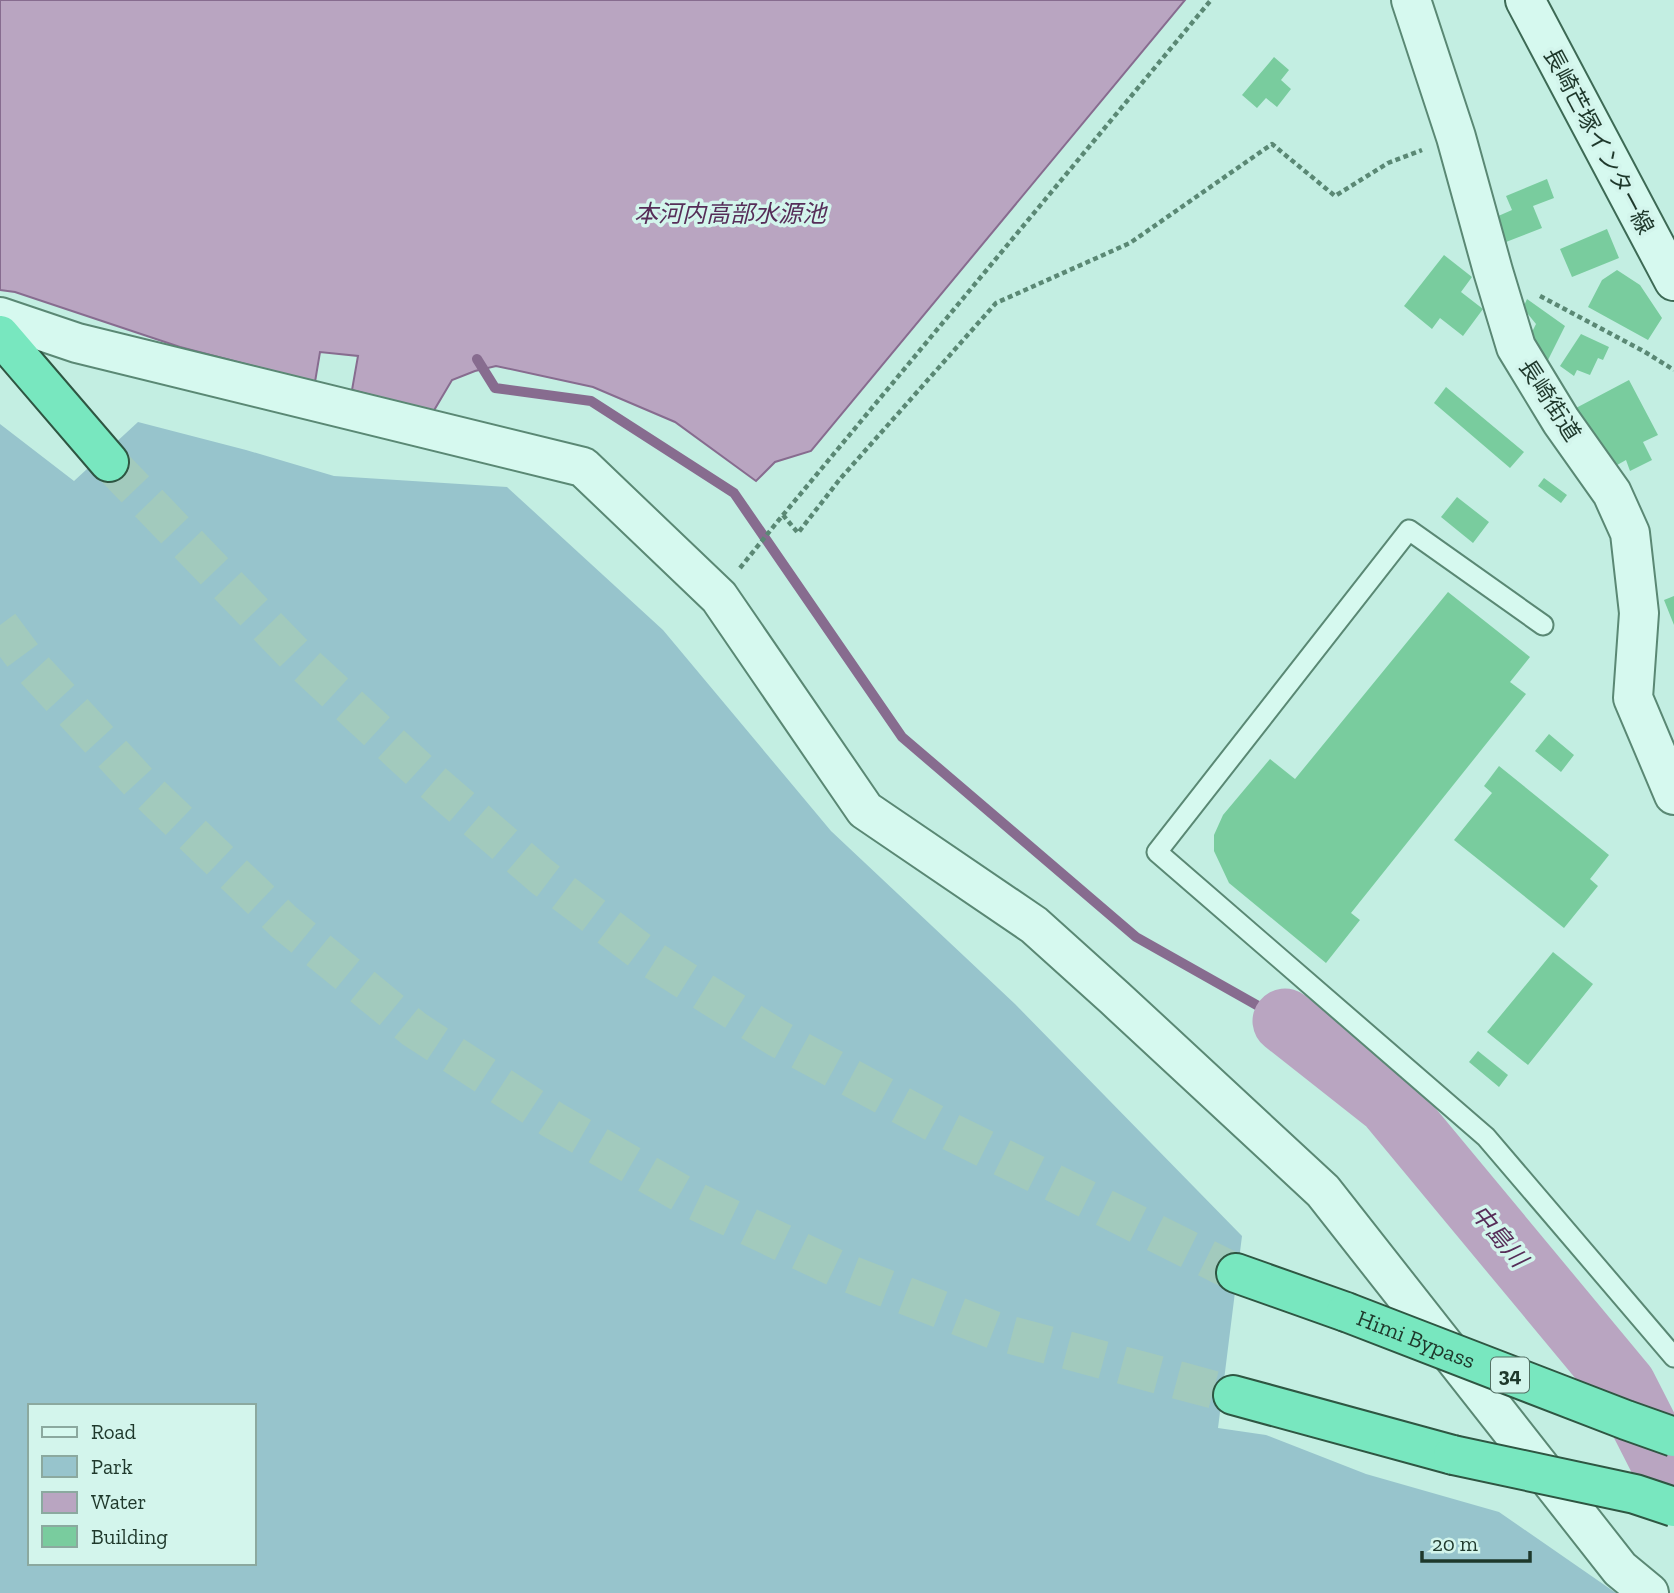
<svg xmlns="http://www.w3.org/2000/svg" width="1674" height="1593" viewBox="0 0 1674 1593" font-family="'Zilla Slab','Noto Sans JP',serif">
<rect width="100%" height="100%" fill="#c3eee2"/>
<path fill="#97c4cc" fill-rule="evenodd" d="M138,422L246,450L334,476L507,487L663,630L831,831L1015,1004L1242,1236L1218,1428L1266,1435L1366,1474L1499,1512L1616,1593H0V424L74,481ZM30,1406H254V1563H30Z"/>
<path fill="#b9a5c1" stroke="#876c8f" stroke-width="2" d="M0,0H1185L811,451L775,462L756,481L675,422L593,387L496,366L475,371L452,380L433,412L352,390L358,356L320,352L315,382L180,347L15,292L0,290Z"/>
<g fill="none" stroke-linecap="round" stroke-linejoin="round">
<path stroke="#876c8f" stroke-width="10" d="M477,359L495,388L591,401L734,493L902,737L1136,937L1285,1021"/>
<path stroke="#b9a5c1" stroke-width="65" d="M1285,1021L1389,1103L1624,1386L1674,1484"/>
</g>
<path fill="#79cc9e" d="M1274,57L1289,70L1281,80L1291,89L1277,107L1266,98L1257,108L1242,95Z
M1547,179L1554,198L1533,206L1542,228L1506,242L1496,217L1512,210L1506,196Z
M1607,229L1619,258L1572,277L1560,249Z
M1444,255L1472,277L1461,292L1483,309L1463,336L1440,318L1432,329L1404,306Z
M1617,270L1640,285L1662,318L1648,340L1588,307L1602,280Z
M1527,299L1565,326L1548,360L1525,346L1536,324L1523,308Z
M1581,334L1609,347L1603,360L1598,358L1590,375L1577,370L1574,376L1560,366Z
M1629,380L1658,435L1643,442L1652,460L1630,471L1626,460L1610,469L1576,408Z
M1446,387L1524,452L1510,468L1434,403Z
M1544,478L1567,495L1561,503L1538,486Z
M1457,497L1489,522L1473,543L1441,517Z
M1448,592L1530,657L1510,682L1526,694L1351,913L1360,920L1326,963L1229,883L1214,851V835L1223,815L1270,759L1295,779Z
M1674,596V625L1664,600Z
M1549,734L1574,755L1561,772L1535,751Z
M1499,766L1609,855L1590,879L1598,886L1564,928L1454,840L1492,793L1484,786Z
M1553,952L1593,984L1528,1065L1487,1032Z
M1478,1051L1508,1075L1499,1087L1469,1062Z"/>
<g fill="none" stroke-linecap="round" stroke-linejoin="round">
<path stroke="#a2cabd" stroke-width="38" stroke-dasharray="38 19" stroke-linecap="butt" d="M109,462L299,659L421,772L541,876L648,957L777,1038L949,1131L1236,1273
M0,625L29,664L144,788L284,922L414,1029L553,1120L691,1199L842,1271L996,1331L1233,1395"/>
<g stroke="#5a8874" stroke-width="23">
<path id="service" d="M1543,625L1409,530L1157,852L1486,1137L1674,1357"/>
</g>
<g stroke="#5a8874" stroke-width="42">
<path id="minor" d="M1411,0L1456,137L1493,271L1516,347L1561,421L1612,493L1630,533L1639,613L1633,698L1674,795
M0,317L77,343L583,467L719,597L865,810L1034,925L1115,998L1323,1191L1620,1569L1649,1593"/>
</g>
<g stroke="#3d6a55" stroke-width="42">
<path id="secondary" d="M1525,0L1674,281"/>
</g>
<g stroke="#2e5642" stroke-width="42">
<path id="trunk" d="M0,335L109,462
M1236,1273L1346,1312
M1233,1395L1453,1455"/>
</g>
<path stroke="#5a8874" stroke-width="4.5" stroke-dasharray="5 3.5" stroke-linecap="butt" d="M1540,296L1645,352L1674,370
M783,515L798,533L840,479L996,303L1130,243L1272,144L1335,196L1388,163L1422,150
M740,568L778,521L1211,0"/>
<use href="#service" stroke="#d6f9ef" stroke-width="19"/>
<use href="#minor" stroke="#d6f9ef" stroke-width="38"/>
<use href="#secondary" stroke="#d6f9ef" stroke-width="38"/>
<use href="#trunk" stroke="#78e7bf" stroke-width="38"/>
<g stroke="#2e5642" stroke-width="42" stroke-linecap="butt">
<g id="trunk-bridge">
<path id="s1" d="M1346,1312L1626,1420L1674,1437"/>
<path d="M1453,1455L1635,1494L1674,1507"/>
</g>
</g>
<use href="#trunk-bridge" stroke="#78e7bf" stroke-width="38"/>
</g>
<g text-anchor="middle" stroke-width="7" stroke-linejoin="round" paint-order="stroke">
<rect fill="#d3f5ec" stroke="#547165" stroke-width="2" x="1491" y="1357.5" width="38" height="35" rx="5"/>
<g font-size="21" font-weight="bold" fill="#1e382b">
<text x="1510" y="1382">34</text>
</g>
<g font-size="23" fill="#1e382b" stroke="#d3f5ec">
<text transform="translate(1599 141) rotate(62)" y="8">長崎芒塚インター線</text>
<text transform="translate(1550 400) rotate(57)" y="8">長崎街道</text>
<text dy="8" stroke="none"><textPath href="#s1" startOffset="75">Himi Bypass</textPath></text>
</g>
<g font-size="24" font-style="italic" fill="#562d58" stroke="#d3f5ec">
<text x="730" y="222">本河内高部水源池</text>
<text transform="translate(1499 1236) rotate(50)" y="8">中島川</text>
</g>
</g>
<rect x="28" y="1404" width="228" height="161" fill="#d3f5ec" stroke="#8ba99f" stroke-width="2"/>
<rect x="42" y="1427" width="35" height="10" fill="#d6f9ef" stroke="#8ba99f" stroke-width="2"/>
<text x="91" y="1439" font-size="21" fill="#1e382b">Road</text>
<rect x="42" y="1456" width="35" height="21" fill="#97c4cc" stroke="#8ba99f" stroke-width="2"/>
<text x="91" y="1474" font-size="21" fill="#1e382b">Park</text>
<rect x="42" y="1492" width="35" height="21" fill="#b9a5c1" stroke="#8ba99f" stroke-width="2"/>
<text x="91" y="1509" font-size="21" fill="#1e382b">Water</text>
<rect x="42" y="1526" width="35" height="21" fill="#79cc9e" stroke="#8ba99f" stroke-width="2"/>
<text x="91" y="1544" font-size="21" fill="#1e382b">Building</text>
<path d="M1422 1551v10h108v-10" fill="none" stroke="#1e382b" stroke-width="3.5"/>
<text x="1432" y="1551" font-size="21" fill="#1e382b" stroke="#d3f5ec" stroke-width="5" paint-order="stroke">20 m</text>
</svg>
